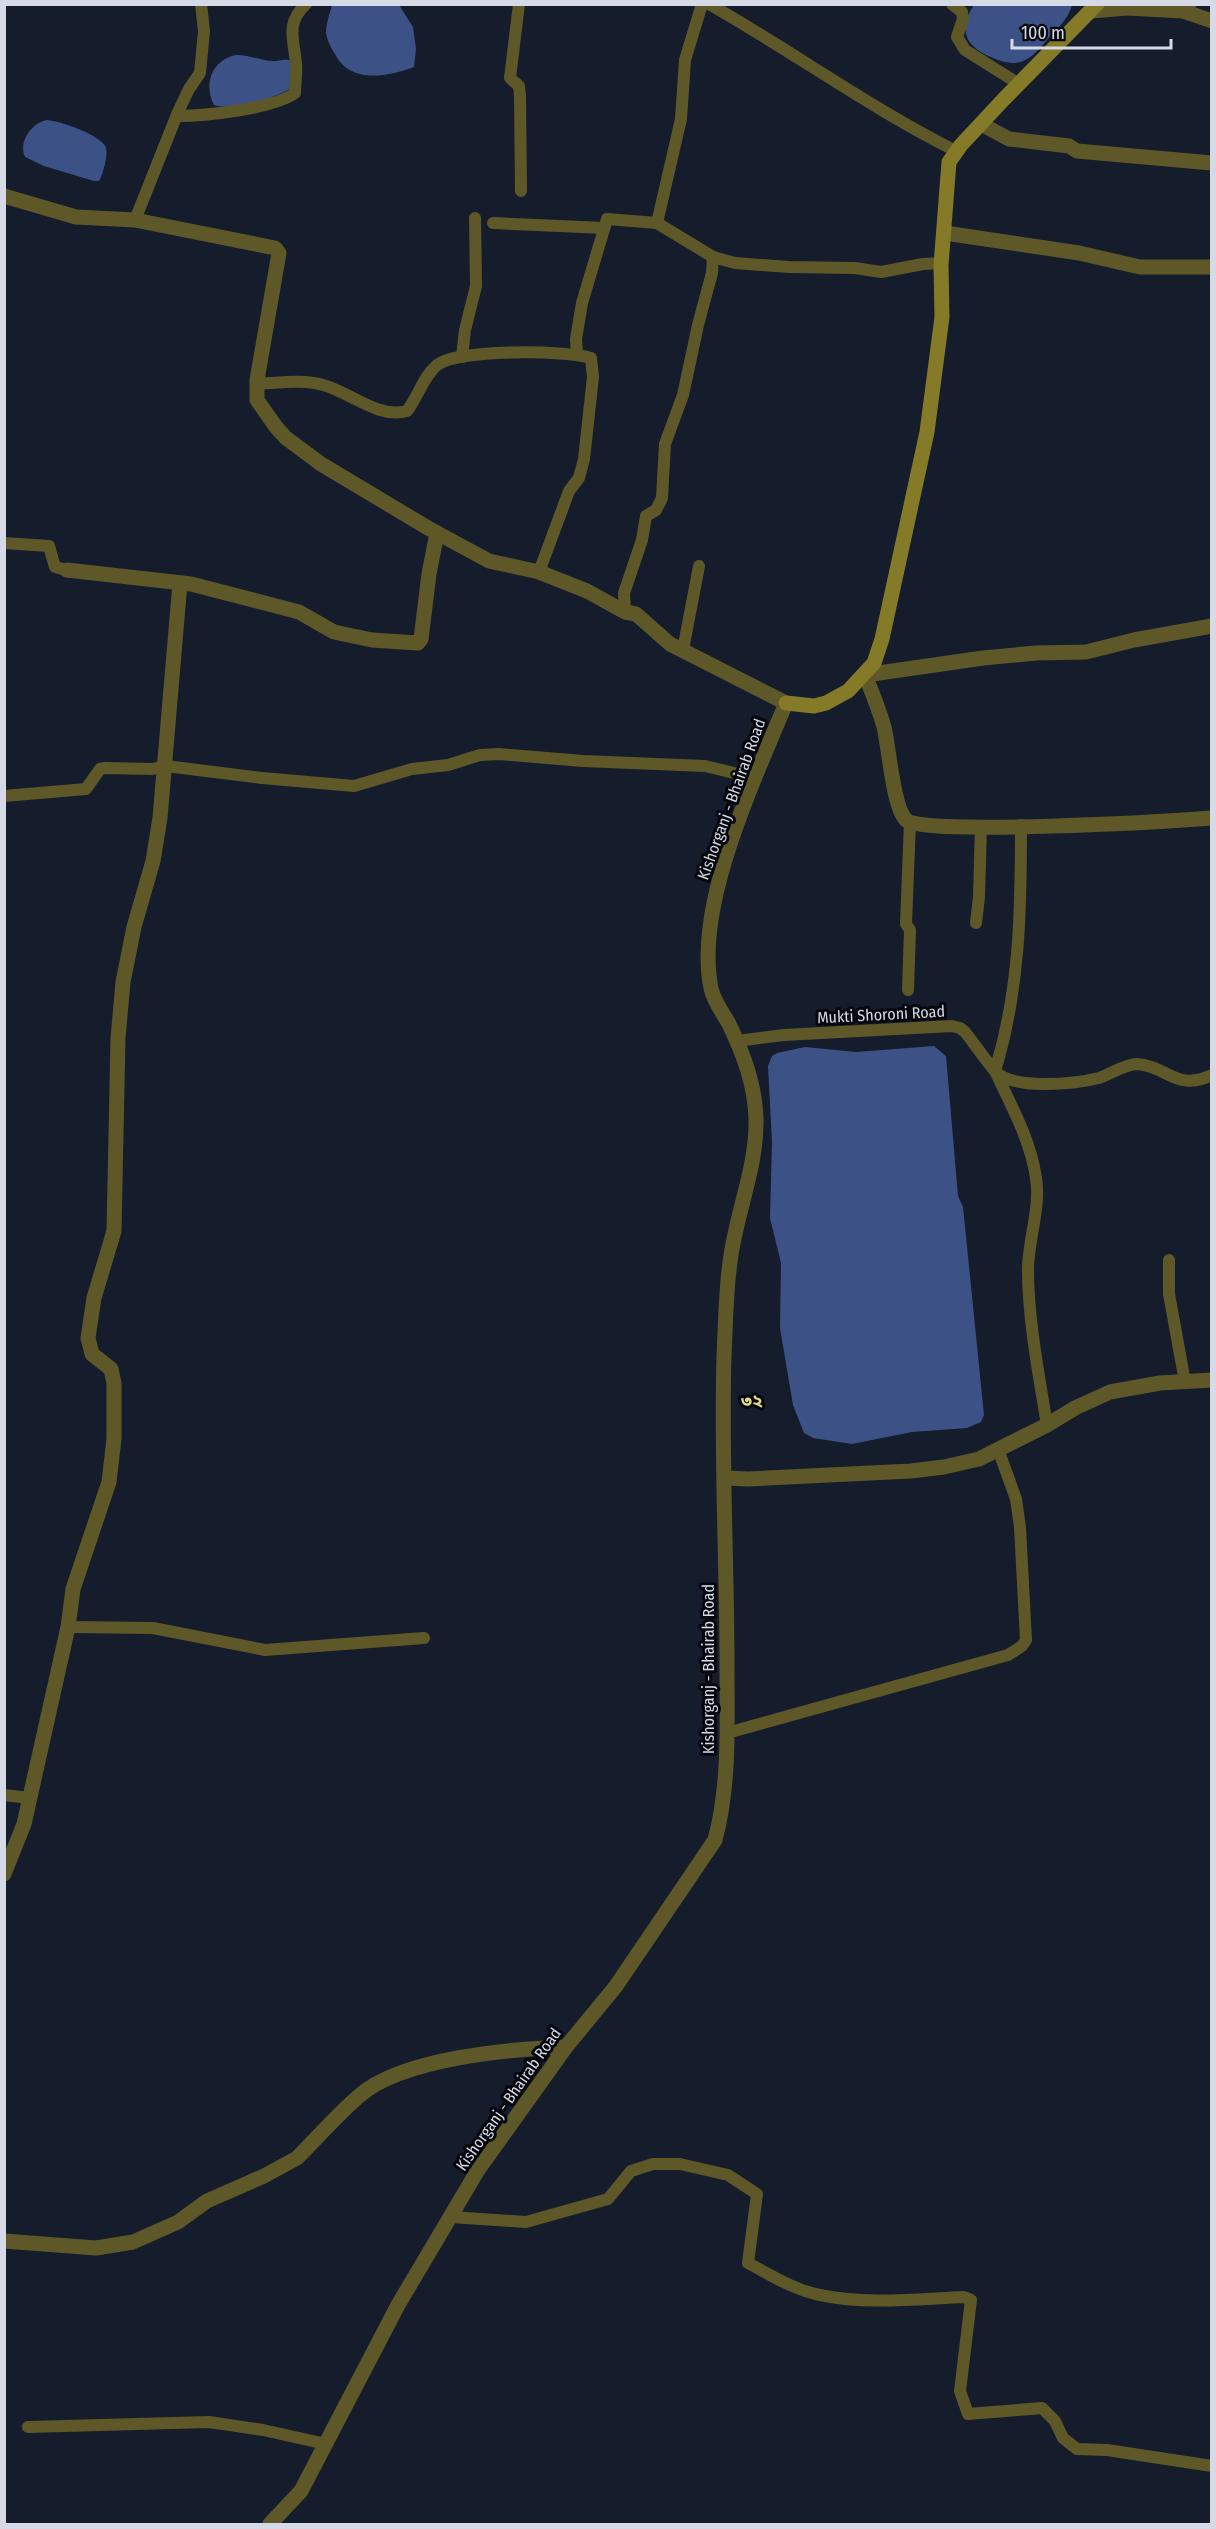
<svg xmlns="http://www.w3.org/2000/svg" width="1216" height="2529" font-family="'Fira Sans Condensed','Noto Sans Bengali',sans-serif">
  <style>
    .water { fill: #3c5286 }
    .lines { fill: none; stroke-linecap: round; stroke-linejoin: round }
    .minor { stroke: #5e5828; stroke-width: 12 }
    .tertiary { stroke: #5e5828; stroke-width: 15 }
    .secondary { stroke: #847a27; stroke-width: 15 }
    .labels { text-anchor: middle; stroke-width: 6; stroke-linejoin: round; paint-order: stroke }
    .street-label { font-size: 16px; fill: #d5dae6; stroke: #05070d }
    .neighbourhood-label { font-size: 18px; font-weight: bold; fill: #e5db8c; stroke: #05070d }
  </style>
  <rect width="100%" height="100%" fill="#151c2c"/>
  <g class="water">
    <path d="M 332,5 L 399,5 L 413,27 L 416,49 L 414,67 C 387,77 350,84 335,54 C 331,48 327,40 326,32 C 326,24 330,13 332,5 Z"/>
    <path d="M 974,5 L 1072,5 C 1069,17 1060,26 1051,35 C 1045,42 1037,53 1029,58 C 1016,66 1005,63 993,58 C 966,48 957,30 974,5 Z"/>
    <path d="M 236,55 C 250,55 259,60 272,61 C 280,61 285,58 292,61 L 291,88 C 277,98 231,111 214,105 C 203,84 212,60 236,55 Z"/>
    <path d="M 46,120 C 58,120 102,135 106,148 C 108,156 103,174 99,181 L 94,181 L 44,166 L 25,157 C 18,142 31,124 46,120 Z"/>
    <polygon points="934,1046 946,1056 958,1196 963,1207 984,1415 981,1422 967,1428 912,1432 852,1444 813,1438 804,1433 793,1405 780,1328 781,1263 770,1218 772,1142 768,1066 772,1056 777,1053 805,1047 856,1052"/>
  </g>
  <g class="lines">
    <g class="minor">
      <polyline points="519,4 510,78 519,86 520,96 521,191"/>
      <path d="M 709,4 C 792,51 870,108 956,151"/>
      <polyline points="952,4 962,12 963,19 957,37 965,50 1019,84"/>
      <path d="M 177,116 C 204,116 273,109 295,93 C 295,84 297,73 296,64 C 294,39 285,24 306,4"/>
      <polyline points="135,220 178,112 189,89 200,73 204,31 201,4"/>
      <polyline points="493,223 604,228"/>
      <polyline points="657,223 681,119 685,60 702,4"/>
      <polyline points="577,354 576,339 582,303 607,219 657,223 713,257 735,263 789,267 855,268 881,272 923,264 941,263"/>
      <polyline points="462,357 465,330 476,286 475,218"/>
      <path d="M 257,384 C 278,383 303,379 323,385 C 350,392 378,419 407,411 C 418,397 423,377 437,365 C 457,349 566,350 591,358 L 593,377 L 584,459 L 579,478 L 569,491 L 539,572"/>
      <polyline points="4,543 49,546 55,567 67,570 62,569"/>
      <polyline points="625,612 624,593 642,540 646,516 656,510 662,498 665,444 683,395 698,325 712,273 713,257"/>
      <polyline points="683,650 699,566"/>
      <polyline points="4,796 86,789 100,769 105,768 152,769 166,766 262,778 354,786 412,769 448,765 480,755 499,754 583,761 705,766 755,778"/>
      <path d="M 1021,825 C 1021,910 1020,989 995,1071 C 1011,1105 1031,1141 1036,1178 C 1041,1207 1028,1240 1028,1270 C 1028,1319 1039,1376 1047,1425"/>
      <polyline points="976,923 979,897 981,826"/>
      <polyline points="908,990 910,930 906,924 910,822"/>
      <path d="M 737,1041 L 784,1035 L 952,1026 L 960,1028 L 965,1032 C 975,1044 986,1062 996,1072 C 1014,1090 1075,1084 1099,1078 C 1111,1074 1125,1064 1137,1064 C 1168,1066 1175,1092 1212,1075"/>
      <polyline points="1169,1260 1169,1294 1185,1382"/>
      <polyline points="68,1627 153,1628 265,1650 424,1638"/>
      <polyline points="727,1733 1008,1655 1022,1646 1026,1640 1020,1527 1016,1499 998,1449"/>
      <polyline points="4,1795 29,1798"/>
      <path d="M 451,2217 L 526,2222 L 608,2199 L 631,2171 L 653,2164 L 680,2164 L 728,2175 L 757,2194 L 748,2263 C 771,2275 794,2290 820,2295 C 867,2305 917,2299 964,2297 L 971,2300 L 960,2391 L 968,2414 L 1042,2408 L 1055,2421 L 1063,2438 L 1077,2449 L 1107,2450 L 1212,2466"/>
      <polyline points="28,2427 209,2422 263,2430 326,2444"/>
    </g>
    <g class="tertiary">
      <polyline points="1091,11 1127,8 1183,11 1189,4"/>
      <polyline points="1183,11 1212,21"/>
      <polyline points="981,124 1009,139 1069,146 1077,151 1212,163"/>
      <path d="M 4,196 L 76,217 L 135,220 L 275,248 L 279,253 L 257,380 L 257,400 L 276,427 L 286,438 L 321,464 L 428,528 L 489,561 L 539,572 L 587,591 L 625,612 L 636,614 L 670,644 L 786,703 C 754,781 694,905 711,988 C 713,1000 723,1013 729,1024 C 744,1055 755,1085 756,1119 C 757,1158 743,1196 735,1234 C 726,1273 726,1316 724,1356 C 721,1459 727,1563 727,1666 C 727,1724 730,1784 715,1840 L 616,1986 L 566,2047 L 478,2170 L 398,2305 L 301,2491 L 270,2524"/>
      <polyline points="945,233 1079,253 1140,267 1212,267"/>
      <polyline points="67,570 191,584 299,612 334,632 372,640 418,643 421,639 429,574 437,533"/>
      <path d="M 1212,626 L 1134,640 L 1086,652 L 1036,653 L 983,658 L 865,675 C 872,692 879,709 884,727 C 889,747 893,807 906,820 C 923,836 1173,821 1212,818"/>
      <polyline points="725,1478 748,1479 911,1471 944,1467 979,1459 1047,1425 1075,1408 1110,1392 1160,1383 1212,1380"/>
      <polyline points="4,1874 24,1824 68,1627 73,1589 109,1482 114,1439 114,1383 111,1369 92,1354 88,1338 94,1298 114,1231 118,1038 123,982 134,927 153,861 160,818 180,583"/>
      <path d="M 4,2241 L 96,2248 L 133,2242 L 178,2222 L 207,2201 L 264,2176 L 297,2158 C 317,2138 337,2115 359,2096 C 402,2058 510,2049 566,2047"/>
    </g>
    <polyline class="secondary" points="786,703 814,706 826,703 848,691 874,663 882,639 927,432 942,317 941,265 949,162 961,145 1003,100 1097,4"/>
  </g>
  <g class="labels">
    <g class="street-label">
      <text transform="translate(731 799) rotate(-70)" y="6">Kishorganj - Bhairab Road</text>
      <text transform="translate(881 1014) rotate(-3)" y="6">Mukti Shoroni Road</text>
      <text transform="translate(708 1669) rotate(-90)" y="6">Kishorganj - Bhairab Road</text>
      <text transform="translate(508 2099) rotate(-55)" y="6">Kishorganj - Bhairab Road</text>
    </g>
    <g class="neighbourhood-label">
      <text x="752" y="1407">৩২</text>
    </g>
  </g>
  <rect width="1216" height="2529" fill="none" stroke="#d5dae6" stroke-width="12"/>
  <path d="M1012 39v9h159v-9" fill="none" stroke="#d5dae6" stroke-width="3"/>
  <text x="1021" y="39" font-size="18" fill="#d5dae6" stroke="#05070d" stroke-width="4.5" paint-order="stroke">100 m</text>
</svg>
